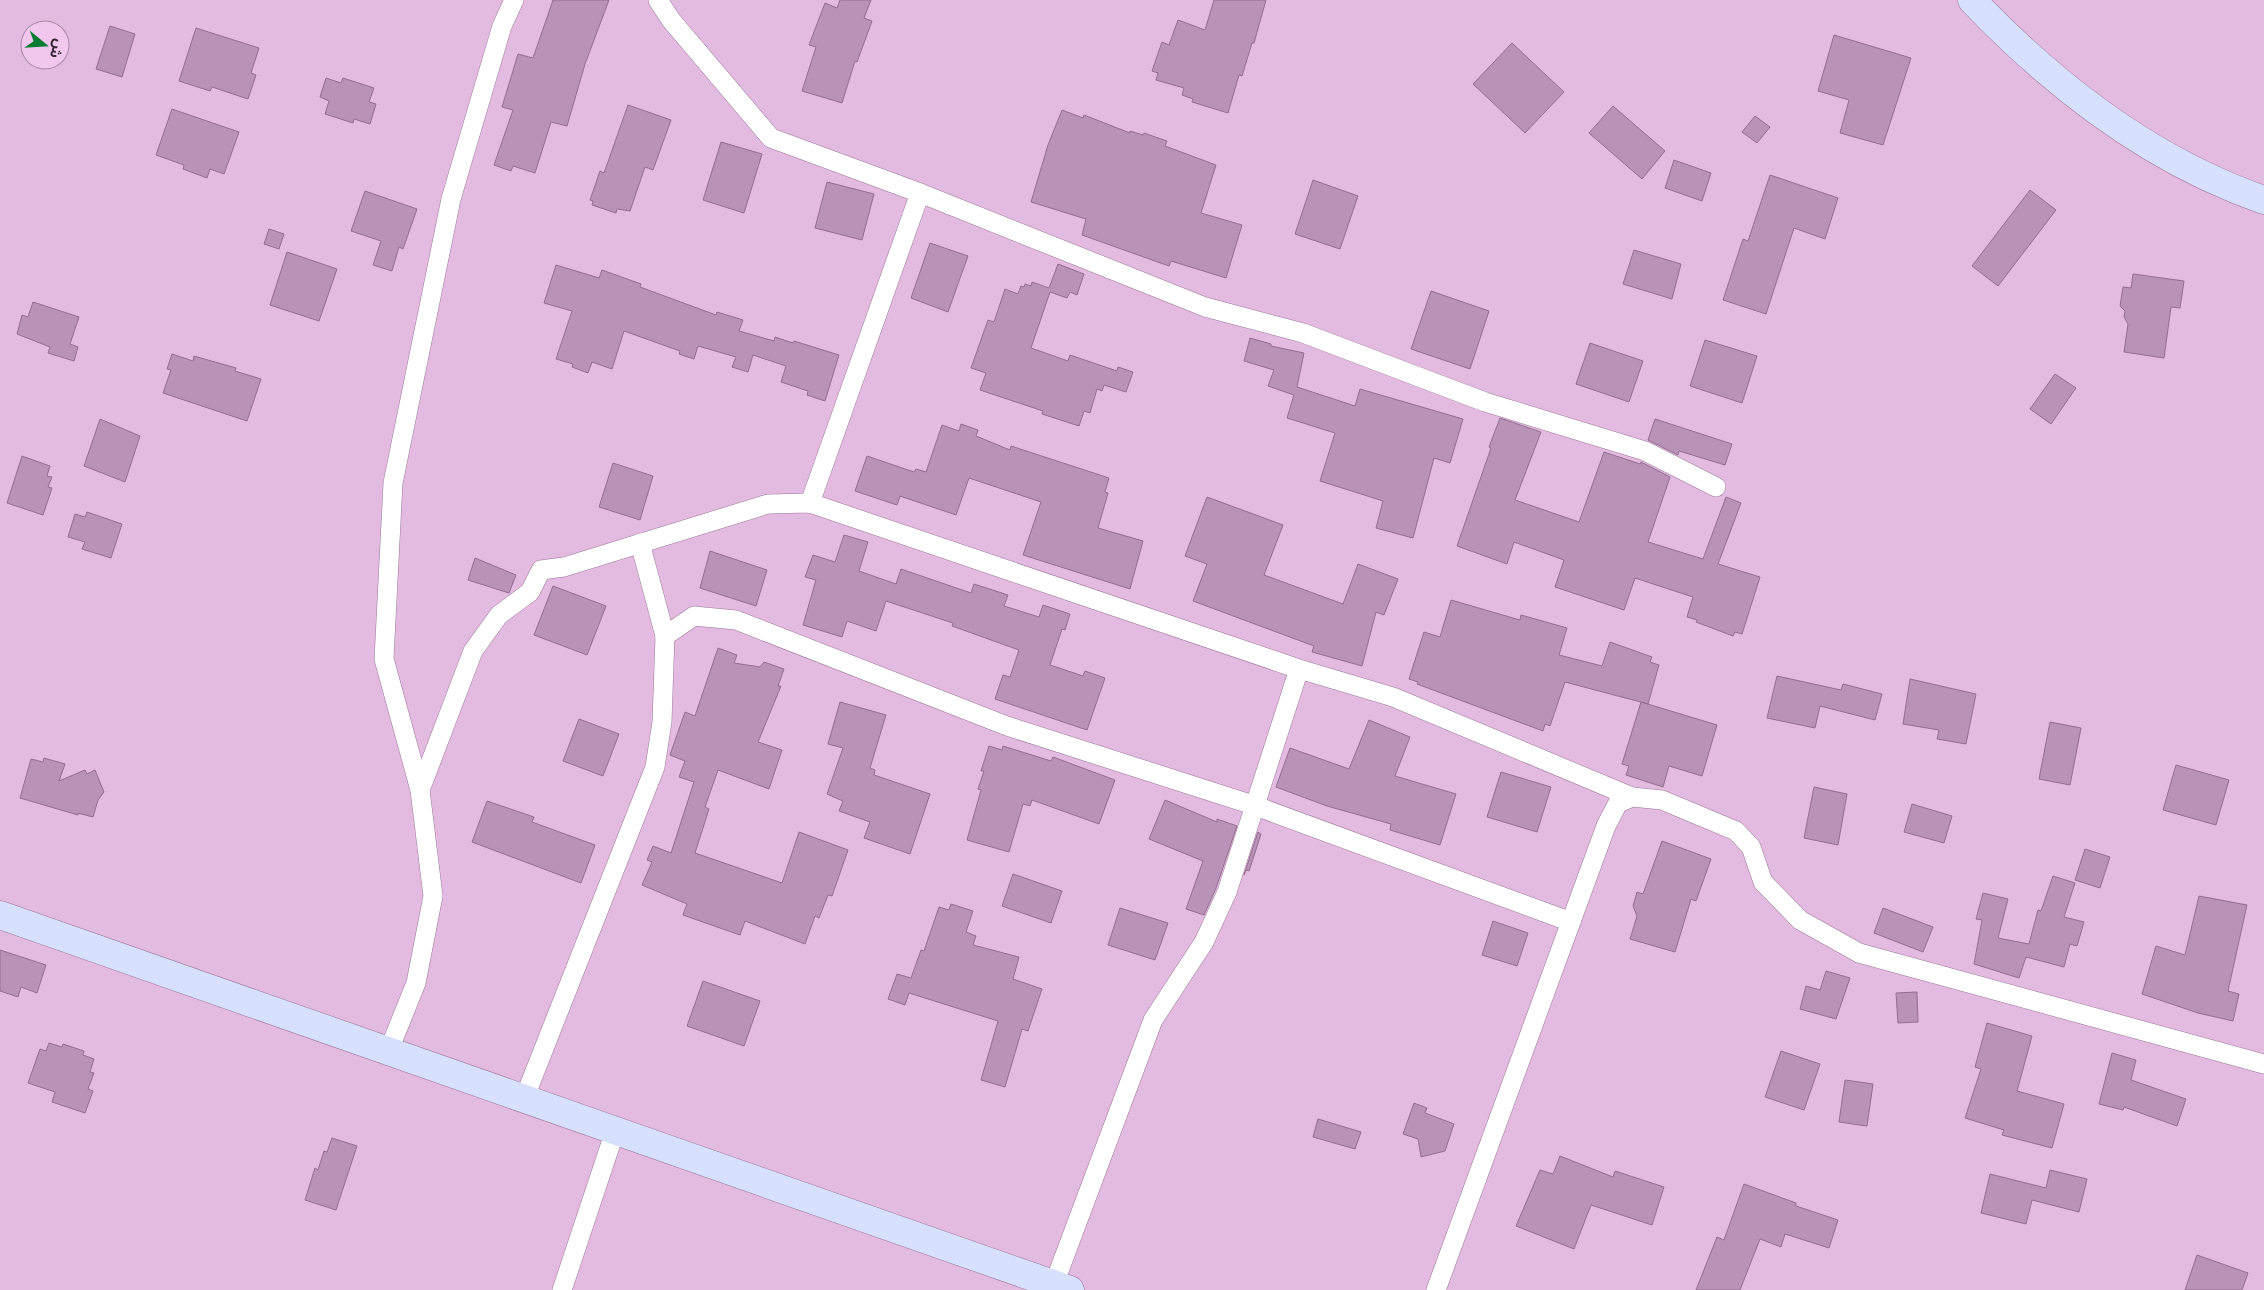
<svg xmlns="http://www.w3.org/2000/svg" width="2264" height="1290" font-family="'Fira Sans Condensed','Noto Sans Arabic',sans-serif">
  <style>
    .building { fill: #b992b7; stroke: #936d90 }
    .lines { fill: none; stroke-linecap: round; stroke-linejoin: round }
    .street-casing { stroke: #9d779a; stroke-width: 20 }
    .secondary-casing { stroke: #9d779a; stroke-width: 29 }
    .street { stroke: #fff; stroke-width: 19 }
    .secondary { stroke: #d7e1fd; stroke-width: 28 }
  </style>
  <rect width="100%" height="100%" fill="#e3bae0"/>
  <g class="building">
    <polygon points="553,0 609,0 585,64 567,126 551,122 535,173 513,166 511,171 494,165 513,110 502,107 518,54 533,58"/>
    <polygon points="840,0 871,0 864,18 872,21 857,62 855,61 842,103 802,91 816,47 809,45 825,3 837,8"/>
    <polygon points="1214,0 1266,0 1254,43 1252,43 1242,76 1239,75 1228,113 1192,102 1193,99 1182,95 1184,88 1156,80 1158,73 1152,71 1162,42 1169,45 1178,20 1205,30"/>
    <polygon points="110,26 135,34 122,77 96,69"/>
    <polygon points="196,28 259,48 251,73 256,75 248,99 212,87 210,91 179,81"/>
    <polygon points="1834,35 1911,58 1883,145 1840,133 1849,100 1818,91"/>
    <polygon points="1512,43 1564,92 1525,133 1473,84"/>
    <polygon points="326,78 341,83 343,78 374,88 369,102 376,104 370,124 354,119 353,123 325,114 329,101 320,97"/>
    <polygon points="628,105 671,120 653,170 645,167 630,211 617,209 616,213 592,205 593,201 590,200 600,171 604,173"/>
    <polygon points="1613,106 1665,151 1642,179 1589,133"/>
    <polygon points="172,109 239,132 224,174 210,169 207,178 183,169 184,165 156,155"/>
    <polygon points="1062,110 1083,118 1084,115 1130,133 1130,131 1143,135 1144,133 1167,141 1165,146 1216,165 1201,213 1242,225 1226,278 1171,261 1169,266 1082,235 1086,219 1031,202 1048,145"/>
    <polygon points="1755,116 1770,127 1757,143 1742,132"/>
    <polygon points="721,142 762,154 744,213 703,200"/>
    <polygon points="1674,160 1711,173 1702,201 1665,188"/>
    <polygon points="1770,175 1838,198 1825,239 1794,228 1766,314 1723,300 1743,239 1748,241"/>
    <polygon points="1313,180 1358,196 1340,249 1295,234"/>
    <polygon points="827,182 874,194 862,240 815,228"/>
    <polygon points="2030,190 2056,210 1998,286 1972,266"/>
    <polygon points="365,191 417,209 403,249 399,247 392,271 373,265 381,241 351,231"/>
    <polygon points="269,229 284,234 279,249 264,244"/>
    <polygon points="930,243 968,256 948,312 911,298"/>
    <polygon points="1634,250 1681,264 1672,299 1623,284"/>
    <polygon points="287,252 337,269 319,321 270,305"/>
    <polygon points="1058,264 1084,274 1077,295 1070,292 1067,298 1050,292 1031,348 1068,361 1070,355 1117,371 1118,367 1133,372 1126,392 1104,385 1102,391 1097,389 1090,413 1084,411 1079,426 1042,414 1043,411 980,390 986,373 971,368 988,320 994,322 1005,289 1018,294 1021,286 1024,287 1025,284 1031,286 1032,282 1049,288"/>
    <polygon points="556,265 599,278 602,270 641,284 640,287 716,315 717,312 743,320 739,331 774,341 775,337 793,343 794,341 839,355 825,401 807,395 808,391 781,382 786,366 753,355 748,372 732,367 736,357 698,346 694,359 679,354 680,351 624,331 612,369 592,362 588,373 572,367 573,364 556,359 572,311 544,303"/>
    <polygon points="2133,274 2184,281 2180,308 2171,307 2164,358 2124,352 2128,324 2124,317 2125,311 2120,306 2123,287 2131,288"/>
    <polygon points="1431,291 1489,311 1470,369 1411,349"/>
    <polygon points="33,302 79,317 70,344 78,347 74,361 48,353 50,347 17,334 22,315 28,317"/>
    <polygon points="1250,338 1271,344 1271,346 1304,353 1297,387 1355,406 1360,389 1463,419 1450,463 1434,458 1413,538 1376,528 1383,501 1320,481 1335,433 1287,418 1294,395 1268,386 1274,370 1244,361"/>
    <polygon points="1705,340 1757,356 1742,403 1690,386"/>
    <polygon points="1590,343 1643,361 1629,402 1576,384"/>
    <polygon points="172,354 193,361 194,356 236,368 235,371 261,379 247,421 163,393 171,370 167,369"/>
    <polygon points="2055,374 2076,388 2051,424 2030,409"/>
    <polygon points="1500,418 1541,432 1515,500 1579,522 1604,452 1640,464 1641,462 1670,477 1648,542 1703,559 1726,497 1741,503 1718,564 1760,577 1742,634 1735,632 1733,636 1696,622 1697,620 1687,617 1693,597 1635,578 1624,610 1555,587 1564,560 1514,542 1507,564 1457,546 1491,448 1489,447"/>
    <polygon points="100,419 140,436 125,482 84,466"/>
    <polygon points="1655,419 1732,444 1725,465 1679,451 1678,455 1648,440"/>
    <polygon points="961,424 978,430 976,436 1010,450 1011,446 1109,478 1105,492 1108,493 1098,528 1143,541 1130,589 1023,555 1041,502 969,478 956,515 900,496 897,505 855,491 867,456 914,472 916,469 926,472 942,425 959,431"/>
    <polygon points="22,456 50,466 47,476 52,477 48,487 52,488 43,515 7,503"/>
    <polygon points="613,463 653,476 640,520 599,507"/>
    <polygon points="1207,497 1283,525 1264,575 1343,604 1358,564 1398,579 1384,615 1376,612 1362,666 1312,652 1314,646 1193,601 1207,564 1185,556"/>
    <polygon points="87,512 122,524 111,558 82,549 85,542 68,537 75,514 85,517"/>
    <polygon points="844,535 868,542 859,571 896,584 901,569 971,593 974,584 1008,595 1004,606 1039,617 1043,605 1070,614 1065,630 1062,629 1050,665 1083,676 1085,671 1105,678 1087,730 995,699 1003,675 1010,677 1019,650 952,626 953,623 886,601 876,631 847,621 842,637 803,625 816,580 805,577 813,555 835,562"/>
    <polygon points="710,551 767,570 756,606 700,588"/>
    <polygon points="475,558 516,575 509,593 468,580"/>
    <polygon points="553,586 606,606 587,655 534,635"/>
    <polygon points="1451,600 1520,620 1521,615 1567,628 1559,655 1602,666 1610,642 1652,657 1650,662 1659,665 1648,704 1565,682 1550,726 1545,724 1543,731 1417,684 1418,682 1409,679 1424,632 1440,637"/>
    <polygon points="718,648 737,655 734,663 760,667 764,662 784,669 778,686 781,686 758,742 782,750 769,789 718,770 705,807 709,809 695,853 782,883 799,832 848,850 832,896 828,895 819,918 815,916 805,944 745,921 740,935 683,915 687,904 642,885 652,862 647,860 653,846 671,853 694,782 679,777 685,761 670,755 685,712 695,716"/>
    <polygon points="1777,676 1841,690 1843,684 1882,694 1875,720 1820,706 1815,728 1767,718"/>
    <polygon points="1910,679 1976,694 1966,744 1937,739 1939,730 1903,724"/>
    <polygon points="840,702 886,715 870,768 875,770 874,775 930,794 910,854 864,838 870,822 839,811 843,801 827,794 843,748 828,744"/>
    <polygon points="1641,702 1717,725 1702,776 1669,766 1663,787 1626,775 1629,766 1622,764"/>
    <polygon points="579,719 619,734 603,776 563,761"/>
    <polygon points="1369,720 1410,737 1395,776 1456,794 1440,845 1390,830 1391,824 1327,806 1276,787 1290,748 1349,769"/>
    <polygon points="2050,722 2081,728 2070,785 2039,779"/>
    <polygon points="989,746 1002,750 1003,746 1051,761 1053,757 1115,780 1099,824 1032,800 1030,806 1023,804 1009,852 967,840 981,790 978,789 984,771 981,771"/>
    <polygon points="44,758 65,764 59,781 85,770 87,774 95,770 104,792 98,800 93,817 78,813 78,815 20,798 31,759 43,762"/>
    <polygon points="2176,765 2229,780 2216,825 2163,810"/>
    <polygon points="1501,772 1551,787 1537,832 1487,817"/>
    <polygon points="1814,787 1847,794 1838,845 1804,838"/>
    <polygon points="1165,800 1217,822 1217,819 1237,826 1216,888 1204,915 1186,909 1203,861 1149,839"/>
    <polygon points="487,801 534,817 532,822 595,845 581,883 472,842"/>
    <polygon points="1912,804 1952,816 1944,843 1904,832"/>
    <polygon points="1258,832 1261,834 1249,871 1246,870 1244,875"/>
    <polygon points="1662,841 1711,859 1696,901 1691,899 1675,952 1630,939 1637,916 1633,906 1637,892 1643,894"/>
    <polygon points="2085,849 2110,857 2100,888 2075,880"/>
    <polygon points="1013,874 1062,891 1051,923 1002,906"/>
    <polygon points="2053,876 2075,883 2064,917 2084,922 2077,946 2070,944 2064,967 2026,957 2019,978 1974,964 1982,920 1976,919 1983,893 2008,899 1998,938 2029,944 2038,910 2041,911"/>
    <polygon points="2199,896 2247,905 2228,991 2239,994 2233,1021 2198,1013 2142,994 2156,946 2185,955"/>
    <polygon points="951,904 973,911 966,932 976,936 973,945 1019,957 1013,979 1042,989 1028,1031 1022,1029 1005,1087 981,1080 998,1021 909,993 905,1005 888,999 897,974 911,978 921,950 924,951 939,907 949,910"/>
    <polygon points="1120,908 1168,923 1155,960 1108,945"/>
    <polygon points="1883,908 1933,927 1923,952 1874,933"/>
    <polygon points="1493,921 1528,933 1517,966 1482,955"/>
    <polygon points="0,950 46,965 37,993 21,987 18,997 0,991"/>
    <polygon points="1826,971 1850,978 1836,1019 1800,1009 1806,986 1820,990"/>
    <polygon points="703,981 760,1001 744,1046 687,1026"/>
    <polygon points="1917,992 1918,1022 1898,1023 1896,993"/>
    <polygon points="1987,1023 2032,1036 2017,1091 2064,1104 2052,1148 2002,1135 2004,1130 1965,1118 1981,1069 1975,1067"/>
    <polygon points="49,1043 62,1047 63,1044 84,1051 83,1055 94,1059 90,1072 94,1073 88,1089 93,1091 85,1113 52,1102 55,1092 28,1083 40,1049 46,1051"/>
    <polygon points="1781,1051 1820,1064 1804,1110 1765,1097"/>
    <polygon points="2112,1053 2136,1060 2131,1080 2186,1099 2177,1126 2124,1107 2123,1110 2099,1104"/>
    <polygon points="1845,1080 1873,1084 1867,1126 1839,1122"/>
    <polygon points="1414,1103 1427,1108 1425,1113 1454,1124 1445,1151 1421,1157 1418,1139 1403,1134"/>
    <polygon points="1318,1119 1361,1132 1355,1149 1313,1137"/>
    <polygon points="332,1138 357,1146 336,1210 305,1200 315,1168 318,1170 324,1151 327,1152"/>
    <polygon points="1560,1156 1613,1177 1615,1171 1664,1187 1652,1225 1591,1205 1574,1249 1516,1226 1540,1170 1553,1174"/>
    <polygon points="2050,1170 2087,1179 2079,1212 2032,1200 2026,1224 1981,1213 1990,1174 2046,1188"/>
    <polygon points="1744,1184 1796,1203 1796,1206 1838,1220 1829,1248 1785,1234 1781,1247 1760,1239 1740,1290 1696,1290 1717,1237 1724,1240"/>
    <polygon points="2197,1255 2248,1273 2242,1290 2185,1290"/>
  </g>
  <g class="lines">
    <g class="street-casing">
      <g id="street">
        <polyline points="658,0 671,20 771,138 920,193 1205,307 1303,333 1485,402 1645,451 1716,487"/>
        <polyline points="810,503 920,193"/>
        <polyline points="640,543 665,636"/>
        <polyline points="420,790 473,651 499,615 530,592 541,570 564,567 768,504 810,503 1299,669 1393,697 1632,797"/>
        <polyline points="389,1050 416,983 433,896 420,790 384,659 393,483 451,199 502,26 514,0"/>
        <polyline points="524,1099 655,767 662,722 665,636 694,616 736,620 1007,726 1253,805 1571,922"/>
        <polyline points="1054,1284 1153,1020 1204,942 1227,892 1299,669"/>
        <polyline points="562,1290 615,1131"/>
        <polyline points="1436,1290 1606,826 1618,803 1632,797 1662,800 1736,831 1751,847 1763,882 1800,920 1859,953 2264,1064"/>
      </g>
    </g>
    <g class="secondary-casing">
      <g id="secondary">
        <path d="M 1972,0 C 2054,86 2151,161 2264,200"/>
        <polyline points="0,915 1070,1290"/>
      </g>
    </g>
    <use href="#street" class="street"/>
    <use href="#secondary" class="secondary"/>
  </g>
  <g transform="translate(45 45) rotate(108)"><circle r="24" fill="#f1c7ed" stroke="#a687a3"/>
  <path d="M0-4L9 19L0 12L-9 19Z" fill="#077c33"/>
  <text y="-8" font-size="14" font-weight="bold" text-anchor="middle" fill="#362635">ش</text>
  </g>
</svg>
